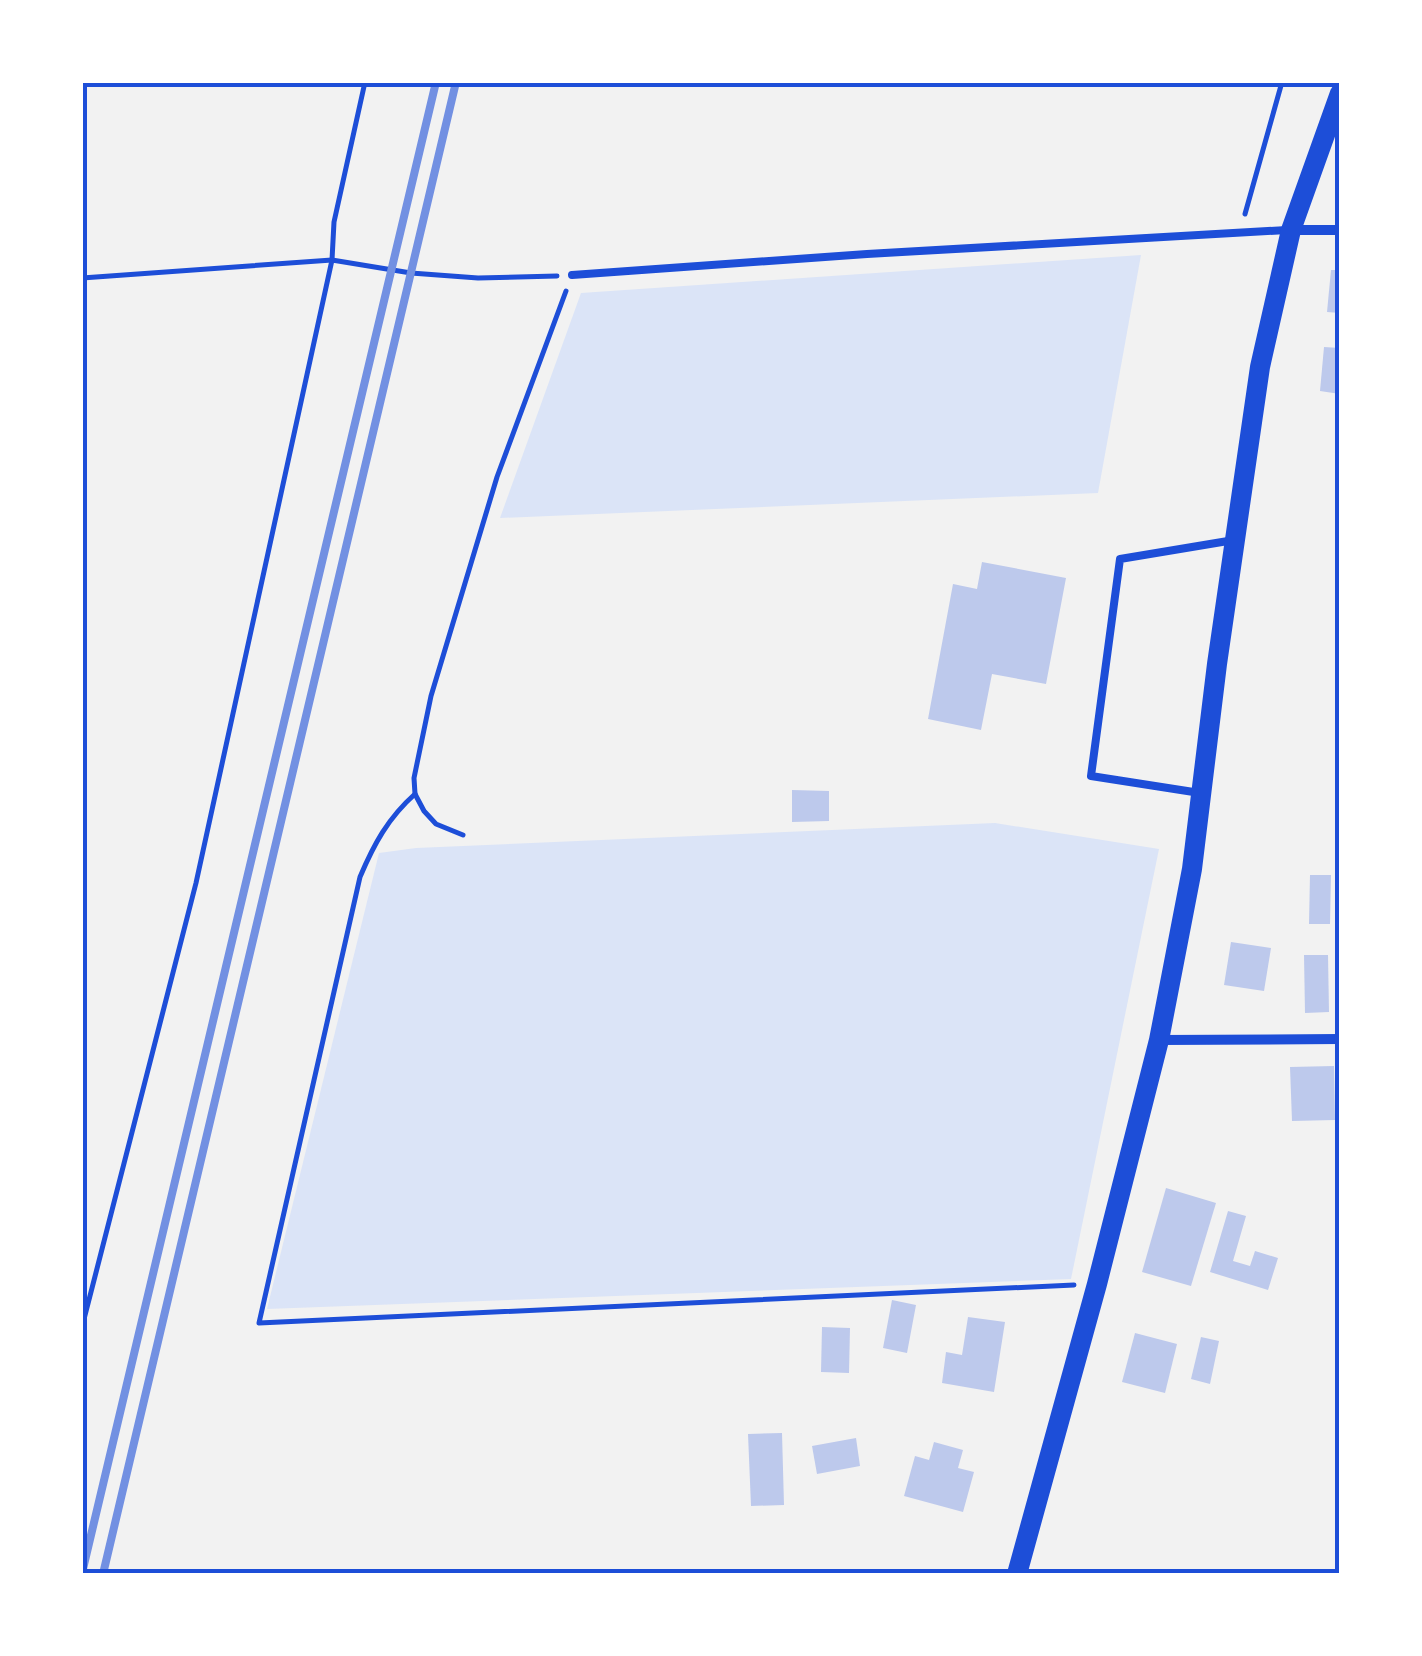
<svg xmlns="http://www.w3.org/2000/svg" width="1422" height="1656" font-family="'Times New Roman',serif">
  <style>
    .green { fill: #dbe4f7 }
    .building { fill: #bdc9ec }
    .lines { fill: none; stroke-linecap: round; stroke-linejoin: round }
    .path { stroke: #1d4ed8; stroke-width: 5 }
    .service { stroke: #1d4ed8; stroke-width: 8 }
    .minor { stroke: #1d4ed8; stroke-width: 10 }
    .secondary { stroke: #1d4ed8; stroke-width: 20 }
    .rail { stroke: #7290e2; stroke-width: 8 }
    .neatline { fill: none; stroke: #1d4ed8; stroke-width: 4 }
  </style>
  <rect width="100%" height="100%" fill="#f2f2f2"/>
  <g class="green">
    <polygon points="1141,255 1098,493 500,518 581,293"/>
    <polygon points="995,823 1159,849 1071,1279 267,1309 379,853 416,848"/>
  </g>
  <g class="building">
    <polygon points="1331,270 1340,270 1340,313 1327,312"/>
    <polygon points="1324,347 1340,348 1340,394 1320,391"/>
    <polygon points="982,562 1066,578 1046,684 992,674 981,730 928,719 953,584 977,589"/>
    <polygon points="792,790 829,791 829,821 792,822"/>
    <polygon points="1310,875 1331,875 1330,924 1309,924"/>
    <polygon points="1231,942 1271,948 1264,991 1224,985"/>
    <polygon points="1304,955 1328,955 1329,1012 1305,1013"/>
    <polygon points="1334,1066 1335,1120 1292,1121 1290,1067"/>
    <polygon points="1166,1188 1216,1203 1191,1286 1142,1272"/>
    <polygon points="1228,1211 1246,1216 1233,1261 1250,1266 1255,1251 1278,1258 1268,1290 1210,1272"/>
    <polygon points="892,1300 916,1305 907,1353 883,1348"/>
    <polygon points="968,1317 1005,1322 994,1392 942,1383 946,1352 962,1355"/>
    <polygon points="822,1327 850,1328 849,1373 821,1372"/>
    <polygon points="1135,1333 1177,1344 1165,1393 1122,1382"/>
    <polygon points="1201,1337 1219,1341 1210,1384 1191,1379"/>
    <polygon points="782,1433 784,1505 751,1506 748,1434"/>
    <polygon points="856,1438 860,1466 817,1474 812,1446"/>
    <polygon points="934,1442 963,1450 958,1468 974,1472 963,1512 904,1496 915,1456 929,1460"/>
  </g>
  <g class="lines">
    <g class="path">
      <polyline points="1245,214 1282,82"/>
      <polyline points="82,278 332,260 411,273 478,278 557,276"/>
      <path d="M 415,794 C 388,818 374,844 360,877 L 259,1323 L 1074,1285"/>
      <polyline points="463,835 436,824 424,811 415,794 414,778 431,696 497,477 566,291"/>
      <polyline points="82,1327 196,883 332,260 334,222 365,82"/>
    </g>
    <g class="service">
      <polyline points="572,275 867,254 1287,230"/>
      <polyline points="1200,793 1091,776 1120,559 1234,540"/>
    </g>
    <g class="minor">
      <polyline points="1292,230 1340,230"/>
      <polyline points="1160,1040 1340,1039"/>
    </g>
    <polyline class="secondary" points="1017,1574 1097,1284 1159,1040 1192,869 1217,664 1260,367 1291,230 1340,93"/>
    <g class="rail">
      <polyline points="82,1573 436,82"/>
      <polyline points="103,1574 456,82"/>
    </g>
  </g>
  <rect width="1422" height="1656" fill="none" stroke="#ffffff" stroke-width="170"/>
  <rect x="85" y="85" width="1252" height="1486" class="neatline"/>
</svg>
